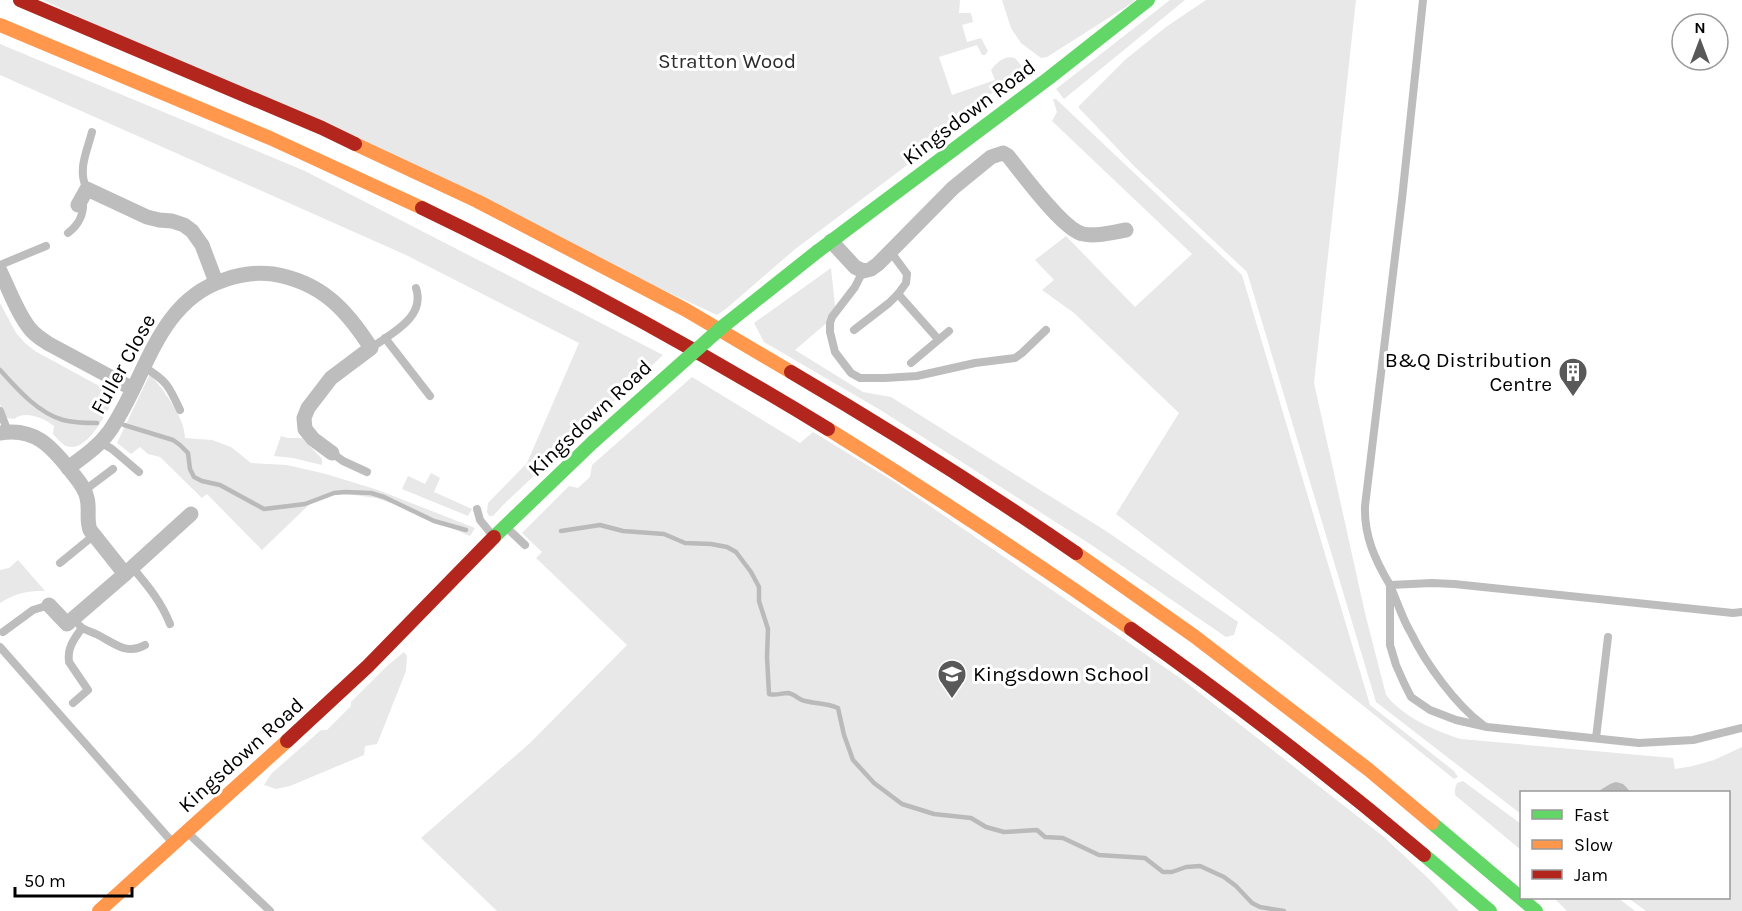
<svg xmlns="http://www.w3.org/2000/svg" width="1742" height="911" font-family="Karla,sans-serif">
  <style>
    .green { fill: #e8e8e8 }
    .water { fill: #bababa }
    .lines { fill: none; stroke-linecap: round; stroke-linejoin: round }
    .stream { stroke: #bababa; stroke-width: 4.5 }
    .lane { stroke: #bdbdbd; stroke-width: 8 }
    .street { stroke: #bdbdbd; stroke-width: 15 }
    .fast { stroke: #63d668; stroke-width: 14 }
    .slow { stroke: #ff974d; stroke-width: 14 }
    .jam { stroke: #b3261e; stroke-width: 14 }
    .fast-bridge { stroke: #63d668; stroke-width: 14 }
    .labels { text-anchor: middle; stroke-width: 6; stroke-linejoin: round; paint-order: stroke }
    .park-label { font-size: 21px; fill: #2d2d2d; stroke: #fff }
    .street-label { font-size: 21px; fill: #000; stroke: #fff }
    .poi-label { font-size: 21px; fill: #000; stroke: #fff; text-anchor: end }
  </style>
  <rect width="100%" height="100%" fill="#fff"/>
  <g class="green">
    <path d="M 43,0 L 960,0 L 959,13 L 971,13 L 973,22 L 962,25 L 967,42 L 981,38 L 988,51 L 985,55 L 982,55 L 977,45 L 939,57 L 952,95 L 995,80 L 991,70 C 997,62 1005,55 1015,58 L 1021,65 L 1020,71 L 965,114 L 967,116 L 967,120 L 962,124 L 794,250 L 727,308 L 717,315 Z"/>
    <polygon points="1002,0 1135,0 1132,3 1047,57 1041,58 1021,43 1011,28"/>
    <polygon points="1170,0 1185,0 1064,99 1056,89"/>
    <path d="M 1206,0 L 1356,0 L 1314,383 L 1365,613 L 1386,695 C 1403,717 1435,731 1461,739 L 1673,758 L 1675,769 L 1693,766 L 1714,760 L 1742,747 L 1742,911 L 1646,911 L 1628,898 L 1728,898 L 1728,792 L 1631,792 L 1629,789 L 1610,784 L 1597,792 L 1522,792 L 1521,814 L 1376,702 L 1247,272 L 1134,166 L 1079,108 L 1079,106 L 1126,59 L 1166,27 Z"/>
    <polygon points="0,44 305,171 663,355 503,505 493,516 489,516 487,512 488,503 527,463 579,343 406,255 0,75"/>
    <polygon points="1053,99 1056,99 1242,275 1370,705 1454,771 1458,777 1454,779 1283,641 1116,514 1179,413 1074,313 1042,290 1054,280 1035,260 1066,236 1135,307 1192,254 1052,121 1057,112"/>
    <polygon points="831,268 836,315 795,350 863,392 891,397 1106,531 1238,622 1234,635 1226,637 1090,544 882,411 764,342 754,323"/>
    <path d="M 0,303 L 16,333 L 25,343 L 35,351 L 101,387 L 108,396 L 109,408 C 102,421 83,456 64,445 C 60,442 57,438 53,434 L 54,426 C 44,418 25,410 14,419 L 7,418 L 0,404 Z"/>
    <path d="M 150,374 C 163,390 185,417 185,438 L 212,440 L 231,447 L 251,463 L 287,465 L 326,474 L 378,490 L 475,528 L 470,536 L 400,506 L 376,498 L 340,493 L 316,498 L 262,550 L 207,494 L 202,498 L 160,457 L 148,454 L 140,447 L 131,454 L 117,443 Z"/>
    <polygon points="692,377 800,443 813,432 895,482 1183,680 1384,837 1428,878 1459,911 497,911 421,838 530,743 627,645 536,558 542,552 522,533 569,486 578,488 590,477 592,465"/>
    <polygon points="281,436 287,438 302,438 322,459 322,465 293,458 274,456"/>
    <polygon points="431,473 440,478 434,492 472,509 468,516 402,489 408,476 425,484"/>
    <path d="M 18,560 L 45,591 C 25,591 17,593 0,603 L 0,570 L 9,568 Z"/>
    <polygon points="404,652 407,656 406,671 377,744 365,746 364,755 290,786 276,789 264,785 271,774 321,730 327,730 351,706 351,702 387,666"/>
    <polygon points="1463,781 1521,824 1521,850 1455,795 1455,789 1457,783"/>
    <polygon points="1554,898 1618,898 1635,911 1567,911"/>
  </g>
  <polygon class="water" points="1616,782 1623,784 1631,792 1597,792 1610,784"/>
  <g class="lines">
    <g class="stream">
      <path d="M 0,370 C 17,389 38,413 63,420 C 74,423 85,423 97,423"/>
      <polyline points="124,425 173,440 180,445 188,453 190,469 194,477 202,481 220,485 264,509 305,504 334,493 345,492 371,493 384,497 434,521 466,530"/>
      <path d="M 561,531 L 600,525 L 623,531 L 664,534 L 685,543 L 711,544 L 727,547 L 736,552 L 751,572 L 759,587 L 759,601 L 768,629 L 767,657 L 769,694 C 776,696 781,693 788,693 C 795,694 799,700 805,701 C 817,704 827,703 838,708 L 844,735 L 853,760 L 874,783 L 902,804 L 934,814 L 971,818 L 986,827 L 1004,832 L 1037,830 L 1045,837 L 1063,838 L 1099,855 L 1145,858 L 1163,872 L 1172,872 L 1186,867 L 1200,866 L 1224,877 L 1236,886 L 1252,903 L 1260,907 L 1284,911"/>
    </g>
    <g class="lane">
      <path d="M 1423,0 L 1402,199 L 1365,506 C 1364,536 1375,560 1390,585 L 1432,583 L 1454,584 L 1733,613 L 1742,612"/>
      <path d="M 87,189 C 77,171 87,151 92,132"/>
      <path d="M 68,233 C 78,225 84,216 83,202"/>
      <polyline points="0,265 46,246"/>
      <polyline points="863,271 855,287 832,317 830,323 830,332 835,352 851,373 860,378 885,378 917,376 975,363 1015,358 1022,353 1046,330"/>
      <polyline points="898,294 938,339"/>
      <polyline points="854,330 889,303 898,294 906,283 907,274 890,251"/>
      <polyline points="385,338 430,396"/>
      <path d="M 371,348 C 390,334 426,318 416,288"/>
      <polyline points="911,363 949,331"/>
      <path d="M 144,367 C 167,381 169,386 180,410"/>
      <polyline points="0,411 8,432"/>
      <polyline points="100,442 112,449 139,472"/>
      <polyline points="332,453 343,461 367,472"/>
      <polyline points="85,490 113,469"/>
      <polyline points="477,509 480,520 493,536"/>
      <polyline points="506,527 525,545"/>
      <polyline points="60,563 93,536"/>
      <path d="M 132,567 C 147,585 161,601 170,624"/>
      <polyline points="1390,585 1390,645 1396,665 1404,683 1411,697 1430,710 1456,720 1487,727 1639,743 1693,740 1742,728"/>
      <path d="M 1392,590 C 1398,604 1403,620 1411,633 C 1426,664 1456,705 1483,725"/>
      <path d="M 80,626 L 82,628 C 86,630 91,632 96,634 C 113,642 126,656 145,645"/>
      <polyline points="3,632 33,610 49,605"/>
      <polyline points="0,647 173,843"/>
      <path d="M 73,703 L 88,690 L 69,662 C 67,648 74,639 82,628"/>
      <polyline points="1596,738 1608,637"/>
      <polyline points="188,833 270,911"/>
    </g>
    <g class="street">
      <polyline points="78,205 87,189 147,217 159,220 172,221 184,225 192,231 202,245 216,282"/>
      <path d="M 831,241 L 855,267 L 863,271 L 871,269 L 878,264 L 953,188 L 991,157 L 1003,153 L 1008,156 C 1022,173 1063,230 1083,234 C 1096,237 1113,232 1126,230"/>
      <path d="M 0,271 C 9,289 18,315 31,330 C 36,336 43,340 49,344 L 133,389"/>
      <path d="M 0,433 C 34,427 51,446 70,470 C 76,478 85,487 87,498 C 90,509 86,519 90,530 L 125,574 L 67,624 L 49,605"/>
      <path d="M 68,468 C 83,457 98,447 109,432 C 146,380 156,302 224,280 C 240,274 256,272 273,274 C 321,282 346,309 371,348 L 331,378 L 308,408 L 304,418 L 305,429 L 313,439 L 332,453"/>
      <polyline points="125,574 191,514"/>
    </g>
    <g class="fast">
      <polyline points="818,251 1049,78 1148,0"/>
      <polyline points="494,537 593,442"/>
      <polyline points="1432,823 1536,911"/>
      <polyline points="1424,855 1490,911"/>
    </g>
    <g class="slow">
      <polyline points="0,25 270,138 422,208"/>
      <polyline points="355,144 477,201 686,310 791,372"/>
      <path d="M 828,429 C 931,493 1032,560 1131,629"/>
      <polyline points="1076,553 1194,636 1369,770 1432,823"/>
      <polyline points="99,911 287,741"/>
    </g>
    <g class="jam">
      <polyline points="20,0 322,128 355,144"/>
      <path d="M 422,208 C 561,275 697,349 828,429"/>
      <path d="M 791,372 C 888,429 983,489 1076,553"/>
      <path d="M 1131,629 C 1232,700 1330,776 1424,855"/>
      <polyline points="287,741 368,666 494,537"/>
    </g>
    <polyline class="fast-bridge" points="593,442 721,328 818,251"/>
  </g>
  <defs>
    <g id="building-pin" transform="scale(1.5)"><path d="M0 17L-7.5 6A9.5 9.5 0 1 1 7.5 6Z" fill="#595959" stroke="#fff"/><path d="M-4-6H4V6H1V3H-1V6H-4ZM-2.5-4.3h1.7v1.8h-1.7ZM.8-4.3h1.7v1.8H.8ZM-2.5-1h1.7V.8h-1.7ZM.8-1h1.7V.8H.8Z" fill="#fff"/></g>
    <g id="school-pin" transform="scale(1.5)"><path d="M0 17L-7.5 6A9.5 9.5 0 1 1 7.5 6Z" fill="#595959" stroke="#fff"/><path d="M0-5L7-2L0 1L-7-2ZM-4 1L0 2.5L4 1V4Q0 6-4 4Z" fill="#fff"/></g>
  </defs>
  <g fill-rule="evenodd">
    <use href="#building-pin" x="1573" y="372"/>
    <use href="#school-pin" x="952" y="674"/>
  </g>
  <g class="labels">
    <g class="park-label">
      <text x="727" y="68">Stratton Wood</text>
    </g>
    <g class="street-label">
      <text transform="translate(969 112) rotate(-37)" y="7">Kingsdown Road</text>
      <text transform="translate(123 364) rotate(-61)" y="7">Fuller Close</text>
      <text transform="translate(590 418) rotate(-43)" y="7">Kingsdown Road</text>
      <text transform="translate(241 755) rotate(-42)" y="7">Kingsdown Road</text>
    </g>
    <g class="poi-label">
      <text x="1552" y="367">B&amp;Q Distribution<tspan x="1552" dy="24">Centre</tspan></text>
      <text x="973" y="681" text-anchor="start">Kingsdown School</text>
    </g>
  </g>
  <rect x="1520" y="791" width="210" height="108" fill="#ffffff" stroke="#999999" stroke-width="1.5"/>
  <rect x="1532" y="810" width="30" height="9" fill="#63d668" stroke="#999999" stroke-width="1.5"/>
  <text x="1574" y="821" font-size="18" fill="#000000">Fast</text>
  <rect x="1532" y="840" width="30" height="9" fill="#ff974d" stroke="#999999" stroke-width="1.5"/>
  <text x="1574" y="851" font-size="18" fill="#000000">Slow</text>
  <rect x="1532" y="870" width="30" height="9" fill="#b3261e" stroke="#999999" stroke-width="1.5"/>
  <text x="1574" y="881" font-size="18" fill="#000000">Jam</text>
  <g transform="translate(1700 42)"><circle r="28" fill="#ffffff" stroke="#999999" stroke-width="1.5"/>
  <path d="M0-4.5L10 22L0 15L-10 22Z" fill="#595959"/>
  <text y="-9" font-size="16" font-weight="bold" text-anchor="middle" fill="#000000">N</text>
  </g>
  <path d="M15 887v9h117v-9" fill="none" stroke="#000000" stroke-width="3"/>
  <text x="24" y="887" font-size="18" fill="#000000" stroke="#ffffff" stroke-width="4.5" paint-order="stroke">50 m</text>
</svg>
